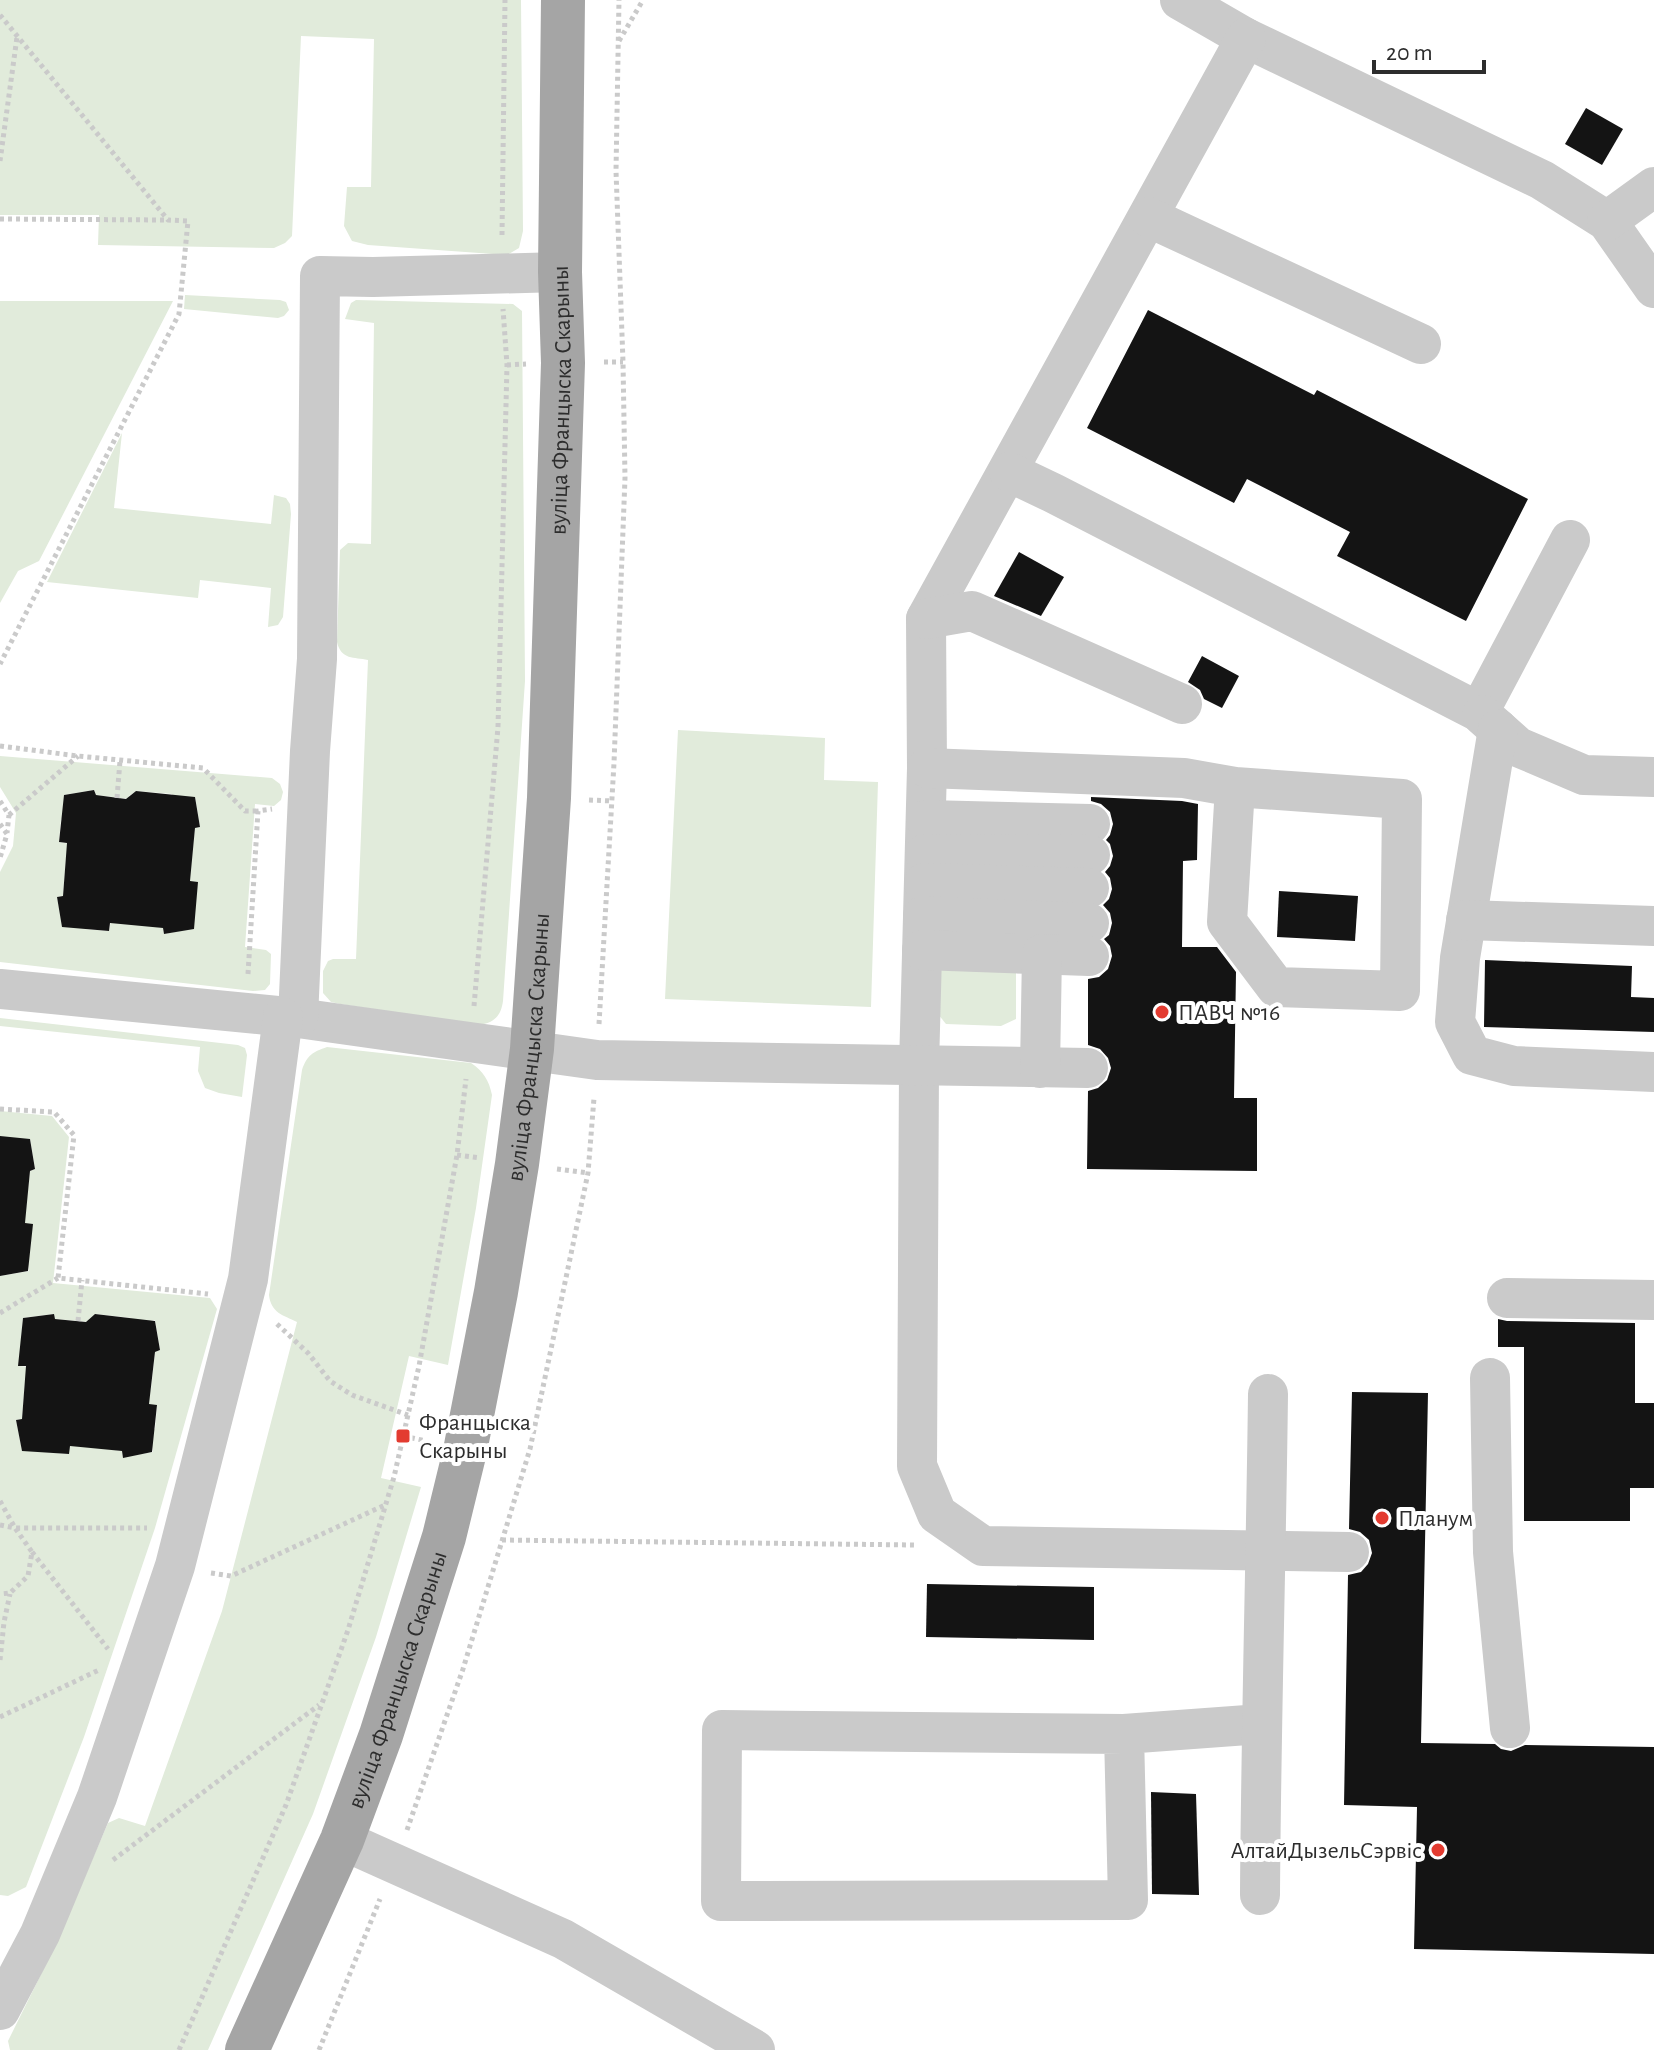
<svg xmlns="http://www.w3.org/2000/svg" width="1654" height="2050" font-family="'Alegreya Sans',sans-serif">
  <style>
    .green { fill: #e1ebdb; fill-rule: evenodd }
    .building { fill: #141414 }
    .lines { fill: none; stroke-linecap: round; stroke-linejoin: round }
    .path { stroke: #cacaca; stroke-width: 5; stroke-dasharray: 4 4; stroke-linecap: butt }
    .minor { stroke: #cacaca; stroke-width: 40 }
    .major { stroke: #a5a5a5; stroke-width: 44 }
    .poi-dot { fill: #e33b30; stroke: #fff; stroke-width: 3 }
    .labels { text-anchor: middle; stroke-width: 8; stroke-linejoin: round; paint-order: stroke }
    .street-label { font-size: 24px; fill: #2d2d2d; stroke: #fff }
    .poi-label { font-size: 24px; fill: #2d2d2d; stroke: #fff; text-anchor: start }
  </style>
  <rect width="100%" height="100%" fill="#fff"/>
  <g class="green">
    <polygon points="0,0 521,0 523,231 519,248 507,255 368,245 352,241 344,226 347,187 371,187 374,39 301,36 292,236 285,243 274,248 98,245 99,215 0,215"/>
    <polygon points="185,295 280,300 286,302 289,310 284,316 278,318 184,309"/>
    <path d="M 356,300 L 513,304 L 522,311 L 525,681 L 503,1001 C 501,1016 494,1023 479,1025 L 340,1004 L 331,1002 L 323,993 L 323,971 L 328,961 L 333,959 L 356,959 L 368,660 C 354,657 341,660 337,642 L 340,550 L 348,543 L 371,544 L 374,323 L 345,319 L 351,303 Z"/>
    <polygon points="0,301 173,301 39,561 18,571 0,603"/>
    <polygon points="122,433 114,508 271,524 274,495 286,498 290,504 291,514 283,617 278,625 268,627 271,588 200,580 198,598 47,582"/>
    <polygon points="678,730 825,738 824,780 878,782 871,1007 665,999"/>
    <path d="M 0,756 L 272,778 L 280,784 L 283,792 L 281,800 L 274,806 L 255,804 L 245,947 L 266,950 L 271,954 L 270,984 L 265,990 L 253,991 L 0,962 L 0,872 L 13,846 L 16,813 L 0,787 ZM 94,790 L 96,795 L 129,799 L 129,796 L 136,791 L 172,794 L 174,801 L 195,797 L 200,827 L 195,828 L 191,865 L 187,881 L 194,928 L 164,934 L 163,928 L 111,920 L 109,931 L 85,929 L 84,924 L 63,927 L 57,897 L 63,896 L 66,858 L 71,844 L 59,842 L 61,819 L 67,817 L 64,795 Z"/>
    <polygon points="943,961 1016,973 1016,1019 1001,1026 946,1024 934,1009"/>
    <polygon points="0,1018 238,1045 245,1048 247,1055 242,1097 219,1093 205,1088 198,1071 200,1047 0,1026"/>
    <path d="M 327,1047 L 471,1063 C 483,1071 489,1080 492,1095 L 476,1208 L 448,1365 L 409,1356 L 381,1478 L 421,1487 L 376,1637 L 313,1814 L 208,2050 L 10,2050 L 8,2041 L 54,1948 L 108,1823 L 119,1818 L 145,1826 L 222,1611 L 297,1322 C 283,1315 271,1313 269,1295 L 302,1070 C 307,1055 313,1052 327,1047 Z"/>
    <path d="M 0,1111 L 52,1116 L 69,1137 L 53,1283 L 210,1298 L 217,1309 L 155,1528 L 84,1737 L 26,1887 L 8,1896 L 0,1895 L 0,1276 L 29,1271 L 22,1223 L 26,1207 L 30,1171 L 35,1169 L 30,1139 L 19,1141 L 0,1136 ZM 53,1314 L 55,1319 L 89,1322 L 89,1319 L 96,1314 L 131,1318 L 133,1324 L 155,1320 L 160,1350 L 155,1352 L 151,1388 L 146,1404 L 157,1406 L 155,1429 L 149,1430 L 153,1452 L 123,1457 L 122,1451 L 70,1443 L 68,1454 L 22,1450 L 16,1420 L 22,1419 L 25,1382 L 30,1367 L 19,1366 L 23,1318 Z"/>
  </g>
  <g class="building">
    <polygon points="1586,108 1623,129 1602,165 1565,144"/>
    <polygon points="1148,310 1314,395 1317,390 1528,499 1466,621 1337,556 1350,532 1247,479 1234,503 1087,428"/>
    <polygon points="1019,552 1064,577 1041,616 994,596"/>
    <polygon points="1202,656 1239,676 1222,708 1204,699 1200,690 1188,682"/>
    <polygon points="94,790 96,795 126,799 136,791 195,797 200,827 195,828 190,881 198,882 194,929 164,934 163,928 110,923 109,931 62,927 57,897 63,896 67,843 59,842 64,795"/>
    <polygon points="1091,797 1182,801 1198,804 1197,860 1183,861 1182,947 1217,947 1236,972 1234,1098 1257,1098 1257,1171 1087,1169 1088,1091 1098,1088 1107,1080 1111,1068 1108,1058 1100,1049 1088,1045 1088,979 1099,977 1108,969 1112,956 1110,946 1104,939 1109,935 1112,923 1110,913 1103,905 1109,899 1112,889 1110,878 1105,872 1110,866 1113,856 1110,844 1106,840 1110,835 1113,824 1110,812 1101,804 1091,801"/>
    <polygon points="1279,891 1358,896 1355,941 1277,937"/>
    <polygon points="1485,960 1632,966 1631,997 1654,998 1654,1032 1484,1027"/>
    <polygon points="0,1136 30,1139 35,1169 30,1171 25,1223 33,1224 28,1271 0,1276"/>
    <polygon points="54,1314 55,1319 86,1322 95,1314 155,1321 160,1350 155,1352 149,1404 157,1405 152,1452 123,1458 122,1451 70,1446 69,1454 22,1451 16,1420 22,1419 26,1366 18,1366 23,1318"/>
    <polygon points="1498,1319 1507,1321 1635,1323 1635,1403 1654,1403 1654,1488 1630,1488 1630,1521 1524,1521 1524,1347 1498,1347"/>
    <polygon points="1352,1392 1428,1393 1421,1743 1495,1744 1501,1749 1511,1751 1525,1745 1654,1747 1654,1954 1414,1949 1417,1807 1344,1805 1348,1575 1361,1572 1368,1564 1372,1553 1369,1540 1360,1532 1349,1529"/>
    <polygon points="927,1584 1094,1587 1094,1640 926,1637"/>
    <polygon points="1151,1792 1196,1794 1199,1895 1152,1894"/>
  </g>
  <g class="lines">
    <g class="path">
      <polyline points="0,15 168,220 188,221 179,314 0,664"/>
      <polyline points="619,41 643,0"/>
      <polyline points="0,161 17,37"/>
      <polyline points="0,219 167,220"/>
      <polyline points="502,235 505,0"/>
      <polyline points="604,362 623,362"/>
      <polyline points="507,365 526,364"/>
      <polyline points="0,746 78,756 203,768 245,811 258,811"/>
      <polyline points="117,798 120,761"/>
      <polyline points="589,800 612,801"/>
      <polyline points="0,801 9,815 7,833"/>
      <polyline points="9,815 78,756"/>
      <polyline points="0,824 7,834 0,858"/>
      <polyline points="248,974 258,811 272,809"/>
      <polyline points="474,1006 498,727 507,365 503,309"/>
      <polyline points="599,1024 614,763 625,478 623,362 616,171 619,0"/>
      <polyline points="0,1109 54,1112 74,1135 58,1278 208,1294"/>
      <polyline points="457,1155 480,1158"/>
      <polyline points="557,1169 588,1173"/>
      <polyline points="0,1313 58,1278"/>
      <polyline points="78,1321 82,1280"/>
      <polyline points="277,1324 308,1353 330,1381 352,1395 408,1415"/>
      <polyline points="403,1436 426,1441"/>
      <polyline points="0,1501 15,1528 147,1528"/>
      <polyline points="0,1525 15,1528 32,1552 28,1576 10,1593 0,1594"/>
      <polyline points="502,1540 914,1545"/>
      <polyline points="32,1552 108,1649"/>
      <polyline points="211,1573 231,1576 385,1505"/>
      <polyline points="0,1660 4,1622 10,1594"/>
      <polyline points="0,1717 101,1669"/>
      <polyline points="407,1830 463,1669 530,1449 588,1173 594,1098"/>
      <polyline points="113,1860 319,1705"/>
      <polyline points="179,2050 286,1805 348,1630 394,1477 419,1366 457,1155 466,1079"/>
      <polyline points="319,2050 380,1899"/>
    </g>
    <g class="minor">
      <polyline points="1180,0 1246,38 1542,180 1607,221 1654,288"/>
      <polyline points="1246,38 926,619 927,768 919,1066 917,1466 937,1514 983,1546 1349,1552"/>
      <polyline points="1148,217 1421,344"/>
      <polyline points="1607,221 1654,187"/>
      <polyline points="1009,472 1053,493 1479,712 1570,540"/>
      <polyline points="926,619 972,611 1182,704"/>
      <polyline points="1482,715 1518,747 1584,775 1654,777"/>
      <polyline points="1498,729 1460,958 1455,1022 1472,1055 1514,1066 1654,1072"/>
      <polyline points="927,768 1184,778 1235,787 1402,799 1400,991 1276,987 1227,922 1235,787"/>
      <polyline points="926,820 1090,824"/>
      <polyline points="925,854 1090,855"/>
      <polyline points="924,883 1089,888"/>
      <polyline points="923,916 1089,923"/>
      <polyline points="1466,920 1654,926"/>
      <polyline points="922,950 1089,956"/>
      <polyline points="0,989 298,1018 597,1060 1088,1068"/>
      <polyline points="298,1018 310,751 317,659 320,276 373,277 560,272"/>
      <polyline points="1040,1068 1042,954"/>
      <polyline points="1507,1298 1654,1300"/>
      <polyline points="1490,1378 1493,1552 1510,1728"/>
      <polyline points="1124,1734 1128,1900 721,1901 722,1730 1124,1734 1261,1724"/>
      <polyline points="342,1840 563,1939 755,2050"/>
      <path d="M 1260,1895 C 1261,1728 1266,1561 1268,1394"/>
      <polyline points="0,2010 40,1934 97,1797 175,1566 248,1279 283,1017"/>
    </g>
    <path class="major" id="s1" d="M 247,2050 L 342,1840 L 381,1735 L 444,1537 L 465,1451 L 496,1292 L 517,1164 L 532,1049 L 549,798 L 563,363 L 560,272 L 563,0"/>
  </g>
  <g class="poi-dot">
    <circle cx="1162" cy="1012" r="8"/>
    <rect x="395" y="1428" width="16" height="16" rx="4"/>
    <circle cx="1382" cy="1518" r="8"/>
    <circle cx="1438" cy="1850" r="8"/>
  </g>
  <g class="labels">
    <g class="street-label">
      <text dy="8" stroke="none"><textPath href="#s1" startOffset="1696">вуліца Францыска Скарыны</textPath></text>
      <text dy="8" stroke="none"><textPath href="#s1" startOffset="1048">вуліца Францыска Скарыны</textPath></text>
      <text dy="8" stroke="none"><textPath href="#s1" startOffset="400">вуліца Францыска Скарыны</textPath></text>
    </g>
    <g class="poi-label">
      <text x="1178" y="1020">ПАВЧ №16</text>
      <text x="419" y="1430">Францыска<tspan x="419" dy="28">Скарыны</tspan></text>
      <text x="1398" y="1526">Планум</text>
      <text x="1422" y="1858" text-anchor="end">АлтайДызельСэрвіс</text>
    </g>
  </g>
  <path d="M1374 60v12h110v-12" fill="none" stroke="#2d2d2d" stroke-width="4"/>
  <text x="1386" y="60" font-size="24" fill="#2d2d2d" stroke="#ffffff" stroke-width="6" paint-order="stroke">20 m</text>
</svg>
